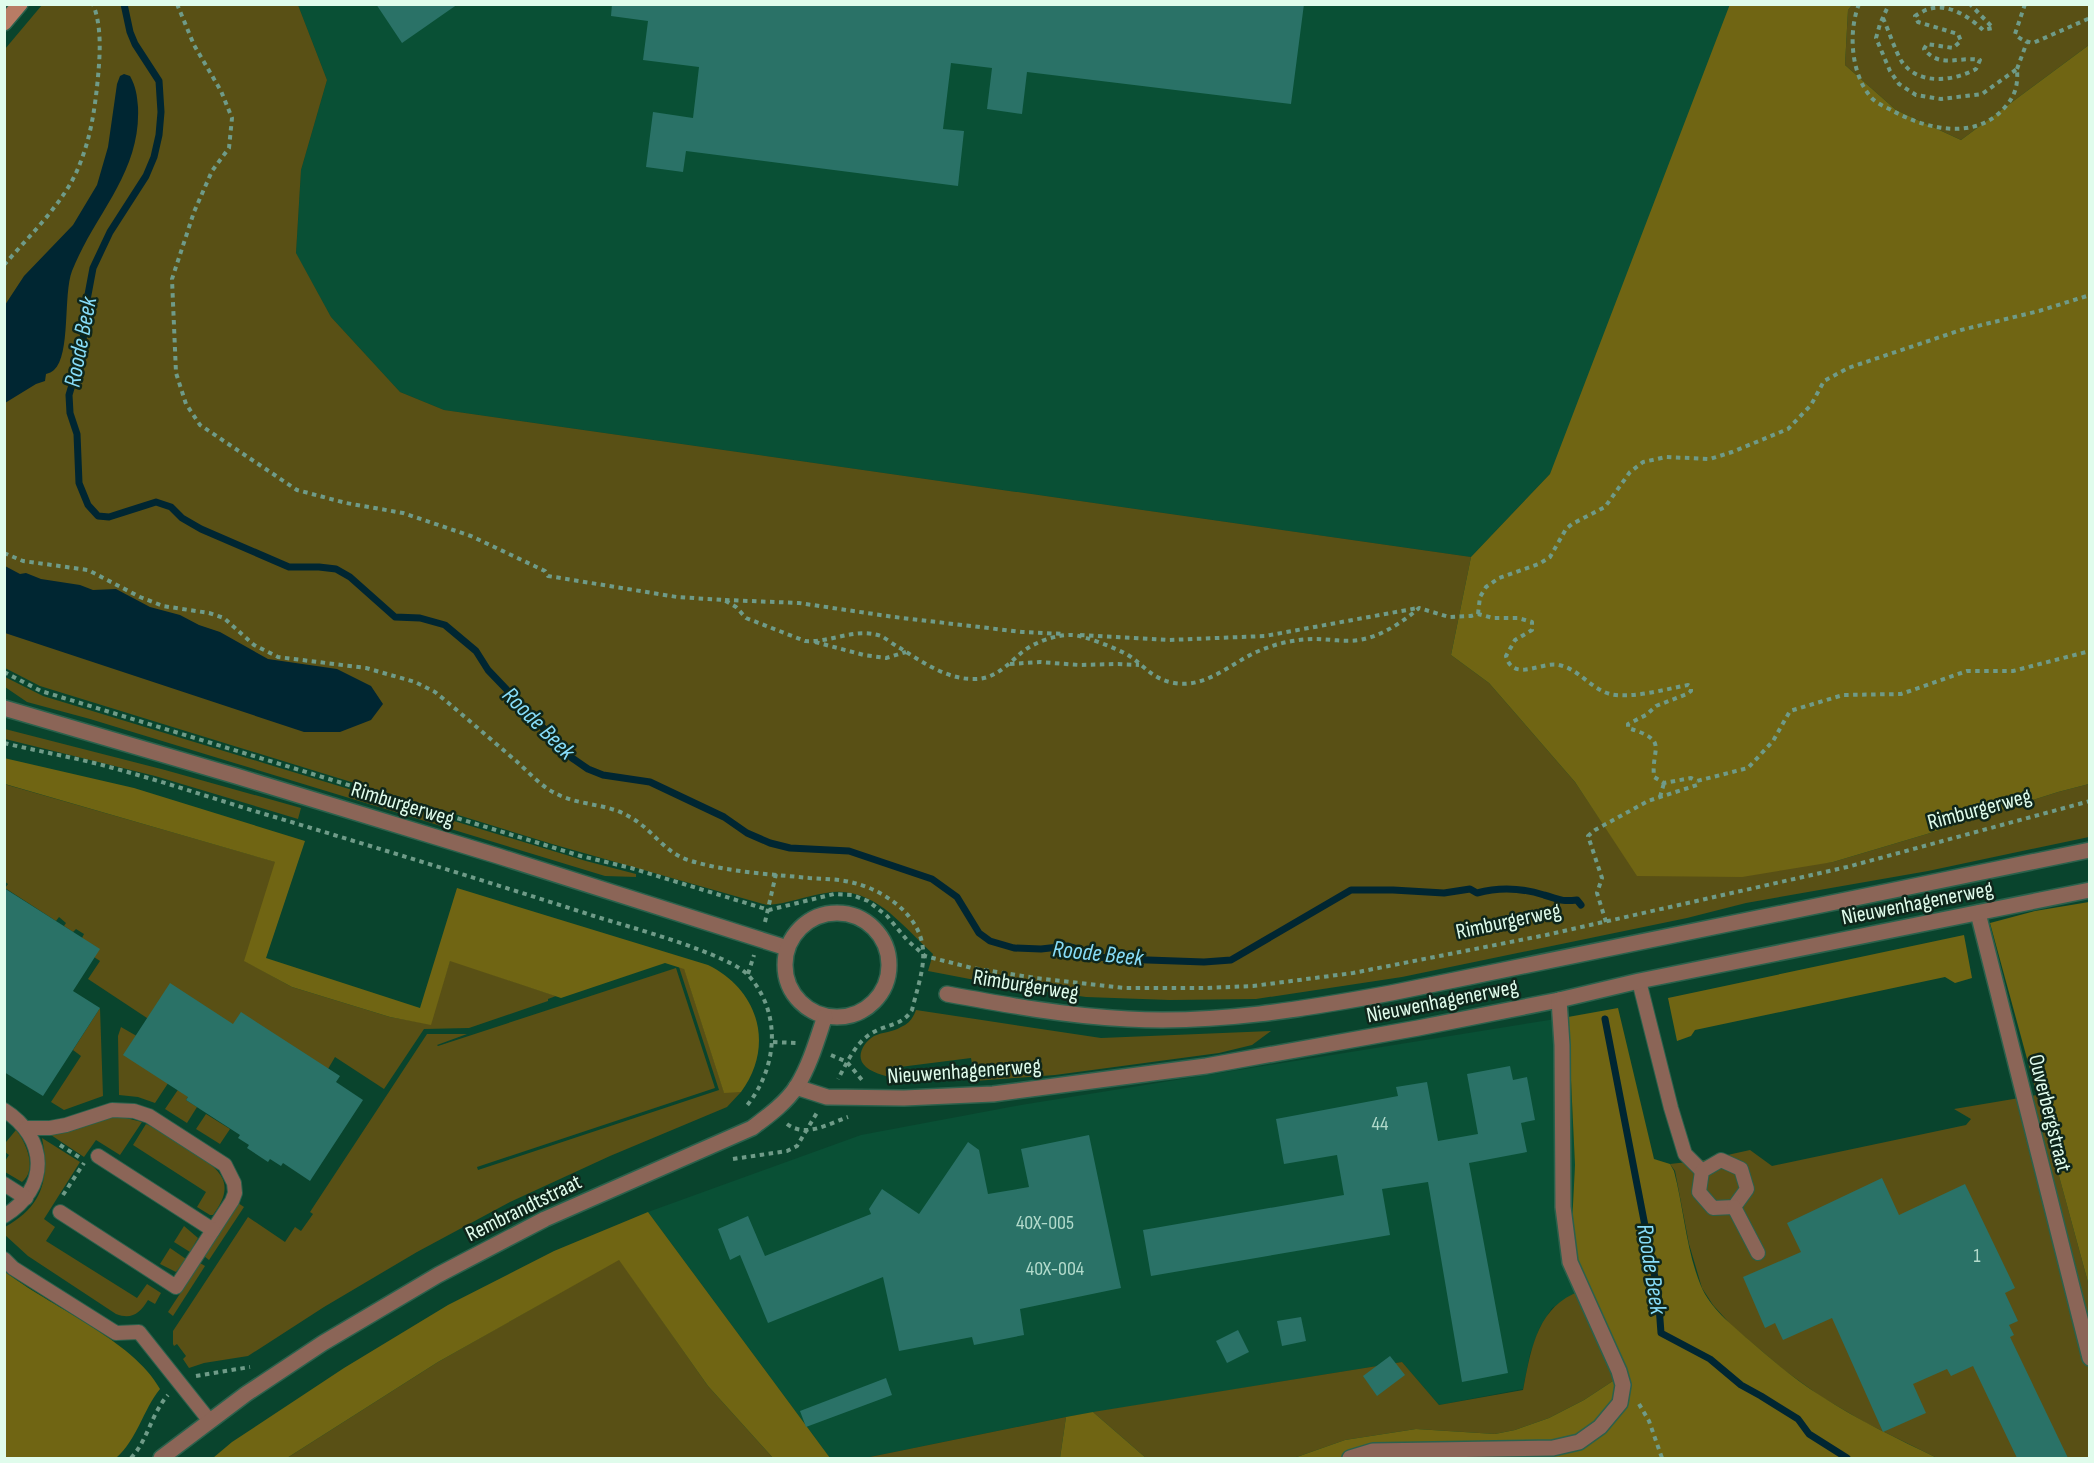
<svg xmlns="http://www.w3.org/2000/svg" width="2094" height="1463" font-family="'Sofia Sans Condensed',sans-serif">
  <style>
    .built { fill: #095035 }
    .green { fill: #595015 }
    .forest { fill: #706513 }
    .water { fill: #002632 }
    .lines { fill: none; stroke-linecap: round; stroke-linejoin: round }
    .stream { stroke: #002632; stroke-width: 7 }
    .building { fill: #2a7267 }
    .service-casing { stroke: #2b614c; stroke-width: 16 }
    .minor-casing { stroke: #2b614c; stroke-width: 18 }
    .tertiary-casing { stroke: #2b614c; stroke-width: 18 }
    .secondary-casing { stroke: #2b614c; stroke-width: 18 }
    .path { stroke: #6f9b88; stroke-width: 4; stroke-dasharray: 4.5 4.5; stroke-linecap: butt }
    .service { stroke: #8b6557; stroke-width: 14 }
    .minor { stroke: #8b6557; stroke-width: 15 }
    .tertiary { stroke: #8b6557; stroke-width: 15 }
    .secondary { stroke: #b87c65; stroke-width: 15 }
    .labels { text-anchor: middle; stroke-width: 5; stroke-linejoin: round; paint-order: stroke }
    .number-label { font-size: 20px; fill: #b2dacb }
    .street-label { font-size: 22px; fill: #e0fcec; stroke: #0f261b }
    .water-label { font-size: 24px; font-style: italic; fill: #87dcf8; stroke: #0f261b }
  </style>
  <rect width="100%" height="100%" fill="#09442d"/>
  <g class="built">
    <polygon points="298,5 1771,5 1550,474 1471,557 444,410 400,392 331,317 296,254 301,170 327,80"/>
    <polygon points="1568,1017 1575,1165 1572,1224 1580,1291 1552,1308 1540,1327 1530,1354 1523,1389 1439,1405 1402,1362 1066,1417 865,1458 830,1458 648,1212 861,1135 1021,1105"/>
  </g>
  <g class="green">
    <path d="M 42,5 L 298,5 L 327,80 L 301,170 L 296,253 L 331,317 L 400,392 L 444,410 L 1471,557 L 1451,655 L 1489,683 L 1575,782 L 1638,876 L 1833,862 L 1927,834 L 2058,792 L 2089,784 L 2089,837 L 1928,871 L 1746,903 L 1687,918 L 1402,977 L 1256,999 L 1170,1000 L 1086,997 L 1001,985 L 928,971 L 933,954 C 902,926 873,884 826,893 C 806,896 787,904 767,905 L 552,844 L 40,686 L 5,668 L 5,49 Z"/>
    <polygon points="1852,5 2089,5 2089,45 1961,140 1896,110 1845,65 1848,10"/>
    <polygon points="5,677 43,696 586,861 636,874 636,877 605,876 90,719 27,702 5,687"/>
    <polygon points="5,729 165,770 301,808 298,819 155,776 5,739"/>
    <polygon points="4,784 276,862 245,961 292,987 390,1017 430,1024 450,960 556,996 548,999 548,1001 469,1028 424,1029 384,1089 335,1057 328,1069 206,1069 186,1100 197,1107 187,1123 165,1109 196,1063 147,1018 88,979 100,961 94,957 82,938 84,934 76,929 73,932 64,926 66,923 59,917 56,921 5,888 8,884 4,881"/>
    <polygon points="679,967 684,968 724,1092 741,1092 727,1107 610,1156 510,1202 417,1252 324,1307 248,1356 204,1363 189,1368 183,1359 186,1356 177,1344 174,1346 173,1344 173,1331 248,1217 285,1242 295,1227 301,1231 313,1214 310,1212 427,1034 467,1034 437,1045 438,1046 676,968 715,1088 477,1167 478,1170 719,1090"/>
    <polygon points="100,1008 103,1096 64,1110 51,1102 81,1056 73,1050"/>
    <path d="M 916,1010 L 1101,1038 L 1271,1031 L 1252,1045 L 1219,1053 L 1055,1075 L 975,1081 L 971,1058 L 900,1067 L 901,1080 C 890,1077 874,1074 866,1067 C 854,1057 864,1042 874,1036 C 883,1032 893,1032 901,1027 C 909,1024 913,1018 916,1010 Z"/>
    <polygon points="121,1027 182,1062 155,1103 138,1097 119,1095 118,1036"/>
    <polygon points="2037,1095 2089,1286 2089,1458 1937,1458 1866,1423 1820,1396 1784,1370 1732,1326 1713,1305 1702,1288 1689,1244 1675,1171 1670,1164 1705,1160 1750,1150 1772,1166 1966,1125 1971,1119 1954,1109"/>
    <polygon points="206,1114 230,1129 220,1144 196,1129"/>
    <path d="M 110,1118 L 126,1118 L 142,1122 L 120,1155 L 96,1140 L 84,1157 L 51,1135 C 72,1133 89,1122 110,1118 Z"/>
    <path d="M 146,1124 C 161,1130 174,1140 186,1148 C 216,1167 240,1180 213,1215 L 210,1215 L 197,1207 L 206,1192 L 133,1145 Z"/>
    <path d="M 16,1130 C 26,1142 38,1170 22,1182 L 5,1172 L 5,1161 L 9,1155 L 5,1152 L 5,1142 L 6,1142 Z"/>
    <path d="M 42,1138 L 80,1162 L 44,1219 L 55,1227 L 46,1241 L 137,1298 L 147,1284 L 161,1293 L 155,1304 L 148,1300 C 140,1313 132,1320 116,1314 L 28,1256 L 5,1235 L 5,1227 C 43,1206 50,1178 42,1138 Z"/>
    <polygon points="238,1203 244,1207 209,1260 204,1256"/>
    <polygon points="184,1226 198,1238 190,1252 174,1242"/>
    <polygon points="170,1248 186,1259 176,1272 160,1264"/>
    <polygon points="619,1259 708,1386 773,1458 287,1458 438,1362"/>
    <polygon points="200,1263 205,1266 173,1316 168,1312"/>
    <path d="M 1580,1291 L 1619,1377 L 1584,1400 L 1549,1418 L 1515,1430 L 1495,1434 L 1416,1429 L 1345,1440 L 1294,1458 L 1146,1458 L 1093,1412 L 1402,1362 L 1439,1405 L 1523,1390 C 1531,1349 1537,1307 1580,1291 Z"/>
    <polygon points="1066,1417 1060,1458 865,1458"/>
  </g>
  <g class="forest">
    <polygon points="1730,4 1852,5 1848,10 1845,65 1896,110 1961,140 2089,45 2089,784 2058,792 1927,834 1833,862 1742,877 1637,876 1575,782 1489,683 1451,655 1471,557 1550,474"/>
    <path d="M 4,758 L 134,788 L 305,841 L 266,958 L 420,1008 L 457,888 L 708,965 C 759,990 775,1046 741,1092 L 724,1093 L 684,969 L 665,963 L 561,998 L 450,961 L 431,1025 L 390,1017 L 292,987 L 244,961 L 275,862 L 5,784 Z"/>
    <polygon points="2089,902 2090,902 2089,1286 1990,923 2035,911"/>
    <polygon points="1964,935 1972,978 1955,983 1945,977 1695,1030 1691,1036 1677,1041 1668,998"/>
    <path d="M 1618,1008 L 1654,1159 L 1670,1164 L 1674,1171 C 1684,1209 1686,1250 1701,1286 C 1710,1308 1732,1325 1749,1340 C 1772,1360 1795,1380 1821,1396 C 1858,1420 1898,1439 1937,1458 L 1294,1458 L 1345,1440 L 1416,1429 L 1495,1434 L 1515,1430 L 1549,1418 L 1584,1400 L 1619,1377 L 1580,1291 L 1572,1224 L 1575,1165 L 1568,1017 Z"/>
    <polygon points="648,1212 830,1458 773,1458 708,1386 619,1260 438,1362 287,1458 213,1458 232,1442 344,1368 448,1305 554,1251"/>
    <path d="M 4,1271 C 49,1306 133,1340 160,1389 C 143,1410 137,1440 116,1458 L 5,1458 Z"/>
    <polygon points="1093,1412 1146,1458 1060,1458 1066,1417"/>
  </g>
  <g class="water">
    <path d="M 124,74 L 130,76 C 136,87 137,95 138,107 C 141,173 95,213 72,271 C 63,294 71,355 54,370 C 52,372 49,373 46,374 L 45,381 L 36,384 L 5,403 L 5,305 L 24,276 L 73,225 L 97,185 L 108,147 L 117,84 L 120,76 Z"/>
    <polygon points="5,566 20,574 26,573 41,579 80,585 93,590 116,589 150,607 180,615 199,625 220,632 268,659 337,669 371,686 383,704 371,720 340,732 304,732 5,633"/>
  </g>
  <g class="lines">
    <g class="stream">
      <path d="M 124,4 L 130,32 L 135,44 L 159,81 L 161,112 L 159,135 L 154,157 L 146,176 L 110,232 L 93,268 L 87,300 L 82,351 L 69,395 L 70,413 L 77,434 L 79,483 L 88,505 L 98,516 L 109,517 L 156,502 L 171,507 L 182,518 L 201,529 L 289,567 L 319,567 L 336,569 L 350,577 L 395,617 L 420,618 L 445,625 L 476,651 L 488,670 L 572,758 L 588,769 L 603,775 L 650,782 L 724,817 L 747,833 L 770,843 L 790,848 L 849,851 L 932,879 L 957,897 L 979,933 L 990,941 L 1014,948 L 1041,949 L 1068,946 L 1078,949 L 1088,956 L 1120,959 L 1204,962 L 1231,960 L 1351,890 L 1393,890 L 1444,893 L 1470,889 L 1477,893 C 1499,887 1522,888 1544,895 C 1559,899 1560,902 1577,900 L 1581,905"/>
      <polyline points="1605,1019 1658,1293 1661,1333 1710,1359 1741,1385 1761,1396 1798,1419 1809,1434 1847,1458"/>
    </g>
  </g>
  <g class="building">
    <polygon points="376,4 458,4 402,43"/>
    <polygon points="612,4 1304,4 1291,104 1027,72 1022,114 987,109 992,68 951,63 943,129 964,131 958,186 686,151 683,172 646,167 653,112 693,118 699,67 643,60 648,21 611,16"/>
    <polygon points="4,888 100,949 73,991 100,1008 43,1096 4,1072"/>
    <polygon points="170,983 233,1024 241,1012 340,1076 336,1082 363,1100 310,1181 283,1163 281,1166 270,1159 268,1162 247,1148 249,1145 238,1138 240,1135 186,1100 188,1097 123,1055"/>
    <polygon points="1510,1066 1513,1080 1527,1077 1535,1120 1521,1123 1527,1152 1469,1163 1508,1373 1462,1382 1428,1182 1382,1189 1390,1235 1151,1276 1143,1230 1344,1195 1337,1155 1284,1164 1276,1119 1398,1096 1396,1087 1427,1082 1438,1141 1478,1134 1467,1074"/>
    <polygon points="1089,1135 1121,1288 1020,1309 1024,1335 974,1345 972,1337 899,1351 883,1277 768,1323 740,1255 730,1260 718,1229 748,1216 765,1256 871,1214 869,1209 882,1189 919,1214 968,1142 979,1150 988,1194 1029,1187 1021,1149"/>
    <polygon points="1882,1178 1899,1215 1965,1184 2015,1288 2005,1293 2018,1321 2009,1325 2014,1335 2010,1337 2068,1458 2017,1458 1973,1366 1951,1376 1947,1369 1913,1384 1926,1413 1883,1432 1832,1318 1783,1340 1775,1323 1765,1328 1743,1277 1801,1252 1787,1223"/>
    <polygon points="1301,1317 1306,1341 1282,1346 1277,1321"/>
    <polygon points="1238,1330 1249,1352 1227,1363 1216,1341"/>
    <polygon points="1390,1356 1405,1375 1377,1396 1363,1376"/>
    <polygon points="886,1378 892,1395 806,1427 800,1411"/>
  </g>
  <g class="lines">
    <g class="service-casing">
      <g id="service">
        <polyline points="1639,981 1671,1108 1685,1154 1702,1171"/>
        <path d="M 4,1110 C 48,1138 50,1188 4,1216"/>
        <polyline points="26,1128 50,1128 66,1125 112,1110 134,1111 149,1116 225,1165 234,1183 235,1193 232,1201 176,1287 60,1212"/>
        <polyline points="98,1156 213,1230"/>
        <polygon points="1721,1160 1741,1169 1747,1189 1734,1207 1713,1208 1699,1192 1702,1171"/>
        <polyline points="4,1184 26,1198"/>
        <polyline points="1734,1207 1758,1253"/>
        <polyline points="4,1259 13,1268 116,1333 139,1332 209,1420"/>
      </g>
    </g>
    <g class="minor-casing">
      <g id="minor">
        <polyline points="1978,913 2090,1358"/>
        <path d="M 947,994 C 1007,1005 1067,1016 1128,1019 C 1216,1024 1304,1009 1391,993 L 2090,850"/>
        <polyline points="796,1087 827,1097 904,1098 993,1094 1206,1066 1418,1028 1559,1000 1639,981 2090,890"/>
        <polyline points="1350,1458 1373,1451 1553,1448 1579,1442 1600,1427 1620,1403 1623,1385 1619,1371 1570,1262 1563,1207 1562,1045 1559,1000"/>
      </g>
    </g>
    <g class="tertiary-casing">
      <g id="tertiary">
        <polyline points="4,708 236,776 498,856 787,948"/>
        <circle cx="837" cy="965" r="52"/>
        <path d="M 161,1458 L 246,1394 L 323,1343 L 438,1275 L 545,1219 L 752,1128 C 768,1116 786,1103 797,1086 C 810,1065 817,1040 825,1016"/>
      </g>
    </g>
    <g class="secondary-casing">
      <polyline id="secondary" points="4,23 20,4"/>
    </g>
    <g class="path">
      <path d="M 177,4 L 194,45 L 221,91 L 232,118 L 229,148 L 212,171 L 194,212 L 172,279 L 176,373 L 186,404 L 200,425 L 297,490 L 346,503 L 403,513 L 471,536 L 545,571 L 548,576 L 677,597 L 724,600 L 736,607 L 746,618 L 805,641 C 831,643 855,627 881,636 C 887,639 894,645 900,648 C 922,662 948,680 975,679 C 995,679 1007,665 1021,653 C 1032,643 1057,634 1072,635 C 1083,635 1118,649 1128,655 C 1145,666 1152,679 1174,683 C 1207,689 1233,661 1261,650 C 1278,643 1297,639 1315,639 C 1331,639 1348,643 1364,639 C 1385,634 1404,621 1419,608 L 1449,617 L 1471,616 L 1478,614 L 1493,618 L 1518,618 L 1532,622 L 1532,630 L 1515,640 L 1506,656 C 1513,683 1542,661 1559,665 C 1579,669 1591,689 1610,694 C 1632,699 1666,689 1688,685 L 1691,687 L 1691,691 L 1687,694 L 1656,706 L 1646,715 L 1628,724 L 1628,728 C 1670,741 1651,747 1654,777 L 1664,783 L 1691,778 L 1697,781"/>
      <path d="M 1859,4 C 1848,32 1851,73 1870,96 C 1875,103 1886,107 1893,111 C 1928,130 1977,141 2006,106 C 2016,94 2018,84 2017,69 L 1982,94 L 1941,99 L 1916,95 L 1899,84 L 1890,71 L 1876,38 L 1880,24 L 1889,4"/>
      <path d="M 2025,4 L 2015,34 C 2021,40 2025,41 2033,43 L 2090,18"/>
      <path d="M 1883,18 C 1889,31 1895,51 1902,62 C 1919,86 1954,81 1976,69 L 1980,60 C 1958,56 1940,69 1924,49 L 1927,44 L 1953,48 L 1961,41 L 1958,34 L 1918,22 L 1915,16 C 1919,14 1924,10 1929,9 C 1948,3 1970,17 1983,30 L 1993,28 L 1970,4"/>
      <polyline points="2017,69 2027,42"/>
      <path d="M 4,265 C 29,236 65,202 79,166 C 91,137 95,108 98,77 C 100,54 102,27 93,4"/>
      <path d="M 4,553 L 23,561 L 88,570 L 140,597 L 163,606 L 209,613 L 224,618 L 254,645 L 278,657 L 366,668 L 415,682 L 435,692 C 462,714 488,737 515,760 C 528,771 541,787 557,794 C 580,806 607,803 630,817 C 652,829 664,852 688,860 C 726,872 769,874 809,878 C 824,879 840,879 854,883 C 872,887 893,899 905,912 C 935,944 921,973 912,1010 C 902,1026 887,1024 872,1033 C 855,1043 847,1063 838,1079"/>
      <polyline points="725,600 799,603 894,617 1022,632 1064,634"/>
      <polyline points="1478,614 1480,597 1486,587 1499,578 1539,564 1550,557 1566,529 1572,524 1605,507 1630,472 1643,462 1666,457 1710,459 1732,452 1788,429 1811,405 1824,381 1848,368 1961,330 2039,311 2090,295"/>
      <polyline points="1080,635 1169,640 1265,636 1418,608"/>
      <polyline points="815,642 864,655 886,658 906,652"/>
      <polyline points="1010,664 1040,662 1079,665 1118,664 1139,665"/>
      <polyline points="4,672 41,691 581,856 631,868 769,910 834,894 852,895 868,901 887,916 907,940 925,956 972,968 1036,978 1125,988 1206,988 1253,986 1353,973 1546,935 1847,867 2090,801"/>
      <path d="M 4,743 C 41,752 78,758 113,768 C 169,783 223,802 278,818 C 384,850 489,882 594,916 C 626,926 730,954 749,976 C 783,1015 777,1070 745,1108"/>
      <polyline points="1660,797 1664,783"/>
      <polyline points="765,922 776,874"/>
      <polyline points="1606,922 1597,893 1602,878 1588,836 1595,830 1648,801 1697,785 1697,781 1748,768 1773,741 1790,711 1843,695 1901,694 1967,671 2013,671 2090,651"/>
      <polyline points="748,974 754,955"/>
      <polyline points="773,1042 796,1043"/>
      <polyline points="831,1055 847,1062 862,1080"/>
      <path d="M 787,1124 C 806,1138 828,1124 848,1117"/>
      <polyline points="60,1145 82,1159"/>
      <polyline points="733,1159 787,1151 797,1146 818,1111"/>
      <polyline points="63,1195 84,1163"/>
      <polyline points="196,1376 250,1367"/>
      <polyline points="1639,1404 1649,1421 1662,1458"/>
      <path d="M 131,1458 C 148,1440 151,1414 168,1395"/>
    </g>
    <use href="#service" class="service"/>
    <use href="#minor" class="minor"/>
    <use href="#tertiary" class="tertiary"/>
    <use href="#secondary" class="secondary"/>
  </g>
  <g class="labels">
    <g class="number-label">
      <text x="1380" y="1130">44</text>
      <text x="1045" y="1229">40X-005</text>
      <text x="1977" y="1262">1</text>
      <text x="1055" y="1275">40X-004</text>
    </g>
    <g class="street-label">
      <text transform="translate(403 803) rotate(17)" y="8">Rimburgerweg</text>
      <text transform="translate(1979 808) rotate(-15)" y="8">Rimburgerweg</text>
      <text transform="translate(1917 902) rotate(-11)" y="8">Nieuwenhagenerweg</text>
      <text transform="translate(1508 920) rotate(-12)" y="8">Rimburgerweg</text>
      <text transform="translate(1026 984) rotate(9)" y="8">Rimburgerweg</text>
      <text transform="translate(1442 1000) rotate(-11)" y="8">Nieuwenhagenerweg</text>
      <text transform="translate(964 1070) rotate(-4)" y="8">Nieuwenhagenerweg</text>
      <text transform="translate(2051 1113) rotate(76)" y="8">Ouverbergstraat</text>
      <text transform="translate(523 1207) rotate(-26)" y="8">Rembrandtstraat</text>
    </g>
    <g class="water-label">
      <text transform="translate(80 342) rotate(-79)" y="8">Roode Beek</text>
      <text transform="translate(539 723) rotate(45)" y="8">Roode Beek</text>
      <text transform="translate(1098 953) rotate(6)" y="8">Roode Beek</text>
      <text transform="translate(1652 1269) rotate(81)" y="8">Roode Beek</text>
    </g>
  </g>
  <rect width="2094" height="1463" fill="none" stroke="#e0fcec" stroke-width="12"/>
</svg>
